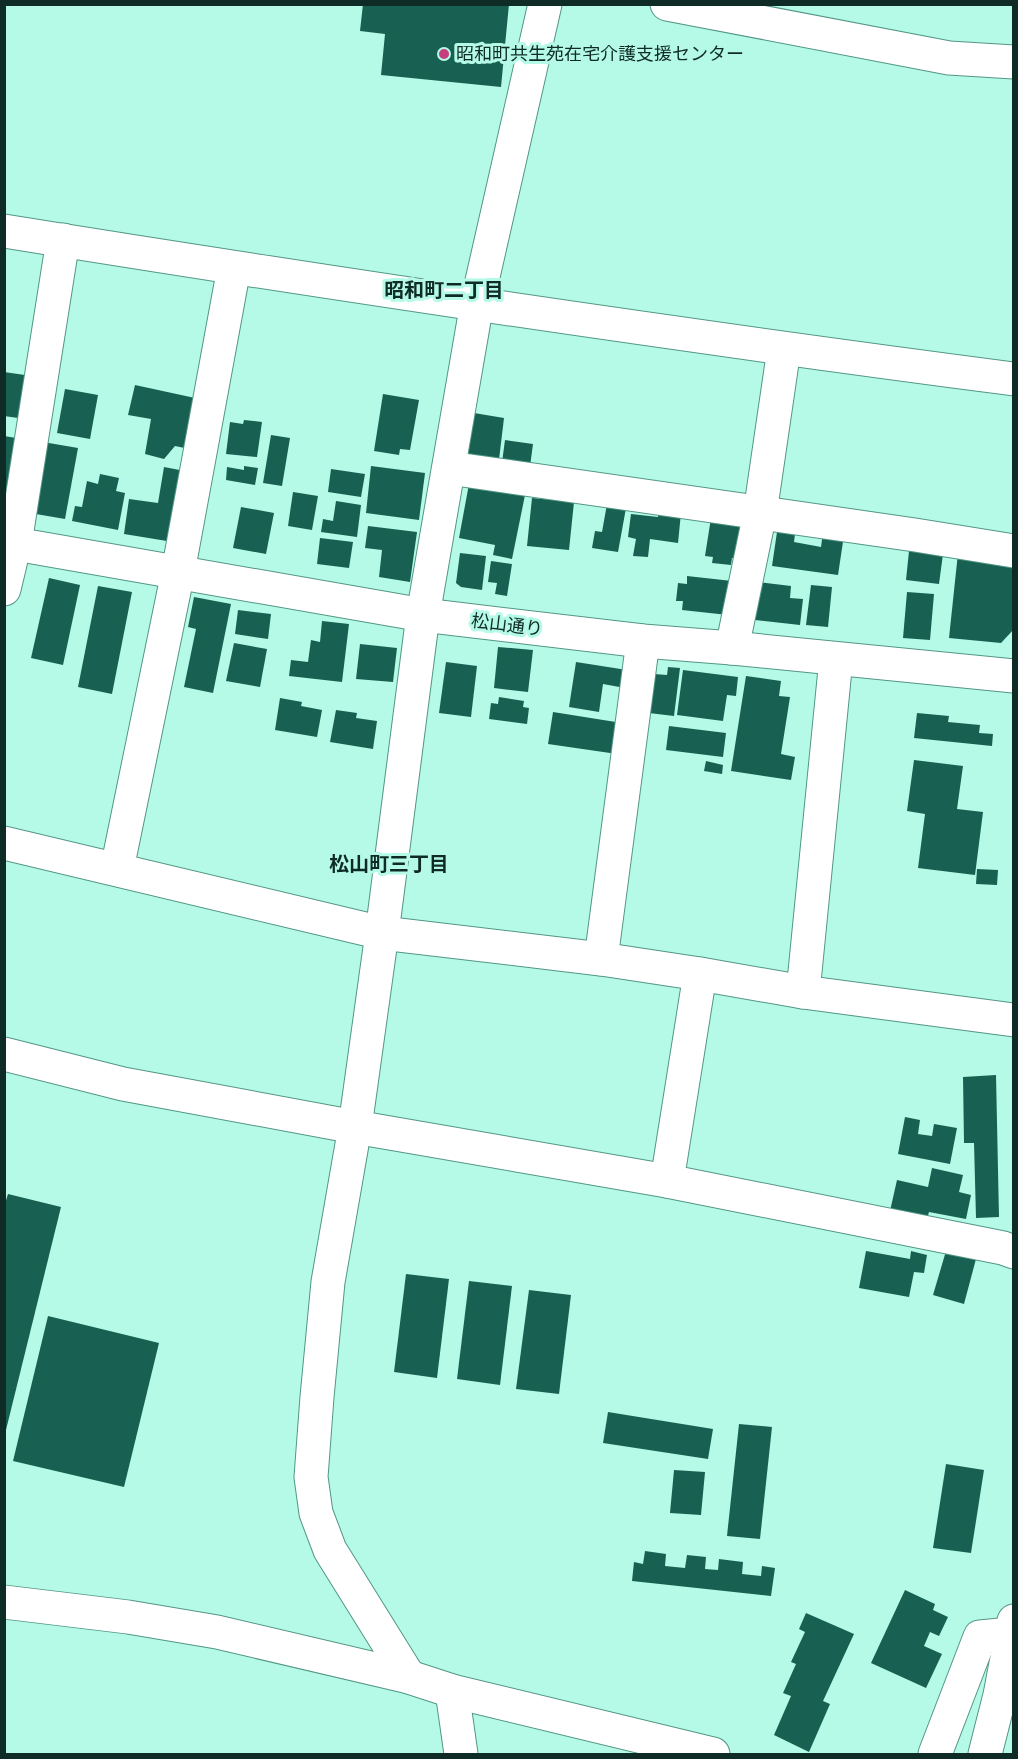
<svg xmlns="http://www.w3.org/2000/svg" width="1018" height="1759" font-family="'Roboto Serif','Noto Sans JP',serif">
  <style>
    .building { fill: #186051 }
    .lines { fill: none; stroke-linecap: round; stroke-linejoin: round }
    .minor-casing { stroke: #539685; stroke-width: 35 }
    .highway-casing { stroke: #539685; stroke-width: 35 }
    .minor { stroke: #fff; stroke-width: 33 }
    .highway { stroke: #fff; stroke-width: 33 }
    .poi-dot { fill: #c53e7d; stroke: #b5fae7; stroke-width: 2 }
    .labels { text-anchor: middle; stroke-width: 6; stroke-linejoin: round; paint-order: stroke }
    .poi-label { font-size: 18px; fill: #0f2b25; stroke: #b5fae7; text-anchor: start }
    .street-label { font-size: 18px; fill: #0f2b25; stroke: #b5fae7 }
    .neighbourhood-label { font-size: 20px; font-weight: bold; fill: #0f2b25; stroke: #b5fae7 }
  </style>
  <rect width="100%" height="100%" fill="#b5fae7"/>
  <g class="building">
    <polygon points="363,4 509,4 501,87 381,75 385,34 360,31"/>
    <polygon points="4,372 25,375 18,418 4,416"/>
    <polygon points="135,385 195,398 194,450 175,446 164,459 145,454 151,419 128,415"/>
    <polygon points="65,389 98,395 90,439 57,433"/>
    <polygon points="383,394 419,400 410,450 400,449 399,455 374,451"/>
    <polygon points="474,413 504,418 498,468 467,464"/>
    <polygon points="244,420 262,422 257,457 226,454 230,422 243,424"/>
    <polygon points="271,435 290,438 282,486 263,483"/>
    <polygon points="4,436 28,440 16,499 4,496"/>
    <polygon points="505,440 533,444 529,474 501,470"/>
    <polygon points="43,442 78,448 65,519 30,513"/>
    <polygon points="244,466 258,468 255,485 226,480 227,467 244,470"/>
    <polygon points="371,466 425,473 419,520 366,513"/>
    <polygon points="164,467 190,472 186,498 175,495 167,541 124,534 129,499 158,503"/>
    <polygon points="331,469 365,474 361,497 328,492"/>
    <polygon points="100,474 119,478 116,491 125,493 118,530 72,521 75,506 82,507 87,481 98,484"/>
    <polygon points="469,484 525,495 512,559 493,555 495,545 459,538"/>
    <polygon points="293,492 318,496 312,530 288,526"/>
    <polygon points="532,498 574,502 569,550 527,546"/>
    <polygon points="336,501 361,505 357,537 321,532 323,519 333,521"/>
    <polygon points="607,504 626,508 618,552 592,548 595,531 602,532"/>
    <polygon points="241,507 274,513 266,554 233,548"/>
    <polygon points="659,510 681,513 678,543 650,539 648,557 633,556 636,539 628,537 631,514 658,517"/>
    <polygon points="711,518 746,523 741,559 732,558 731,565 712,563 713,557 705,556"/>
    <polygon points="368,526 417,532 410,582 379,577 382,550 365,548"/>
    <polygon points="777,532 795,534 794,542 821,547 823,532 844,535 838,575 772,566"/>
    <polygon points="320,538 353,542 349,568 317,564"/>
    <polygon points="909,551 943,554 939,584 906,580"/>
    <polygon points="460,553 486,556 482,590 461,587 456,583"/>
    <polygon points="958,553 1014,559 1014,629 1001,643 949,638"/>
    <polygon points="491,561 512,564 507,596 495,594 497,583 488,582"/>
    <polygon points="687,576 732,581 728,615 682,610 683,601 676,601 678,583 687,584"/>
    <polygon points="49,578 80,585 63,665 31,658"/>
    <polygon points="759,582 791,586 790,598 803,599 800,625 755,620"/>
    <polygon points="811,585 832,587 828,627 806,625"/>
    <polygon points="98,586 132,592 112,694 78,687"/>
    <polygon points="907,592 934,594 930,640 903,638"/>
    <polygon points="194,597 231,604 213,693 184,687 196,629 188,627"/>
    <polygon points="238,610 271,614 268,639 235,634"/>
    <polygon points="322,621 349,624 342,682 289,676 291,660 308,662 311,640 320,642"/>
    <polygon points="234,643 267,649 260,687 226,681"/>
    <polygon points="360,644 397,648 393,682 356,679"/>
    <polygon points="498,647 533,650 528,692 494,688"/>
    <polygon points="446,662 477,666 471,717 439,713"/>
    <polygon points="576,662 627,670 625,688 603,684 599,712 569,707"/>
    <polygon points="668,667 680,668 674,716 649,713 654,674 667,675"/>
    <polygon points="683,670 738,677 736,696 727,695 723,721 677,715"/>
    <polygon points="746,676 781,681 779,696 790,697 781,754 795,757 791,780 731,771"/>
    <polygon points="499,697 524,701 523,707 529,708 527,724 489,719 491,703 498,704"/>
    <polygon points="280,698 302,702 301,706 322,710 317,737 275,730"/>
    <polygon points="336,710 357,713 356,718 377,721 373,749 330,742"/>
    <polygon points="553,712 622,723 617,754 548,744"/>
    <polygon points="917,713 949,716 948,722 980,725 979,733 993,734 992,746 914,738"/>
    <polygon points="669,726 726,733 723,757 666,750"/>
    <polygon points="914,760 963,766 957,809 983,812 975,875 918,868 925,814 907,811"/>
    <polygon points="706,761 723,765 722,774 704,771"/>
    <polygon points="977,869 998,870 997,885 976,884"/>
    <polygon points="996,1075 999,1217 976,1218 974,1143 964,1143 963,1077"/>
    <polygon points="905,1117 920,1120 918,1134 932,1136 934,1124 957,1128 950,1164 898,1154"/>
    <polygon points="932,1168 963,1175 959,1192 971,1195 966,1219 929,1212 927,1219 890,1211 897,1180 928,1187"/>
    <polygon points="8,1194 61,1207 5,1434 4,1207"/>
    <polygon points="866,1251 910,1259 911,1251 927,1255 924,1273 914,1272 909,1297 859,1288"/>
    <polygon points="946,1251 976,1259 964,1304 933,1295"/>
    <polygon points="406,1274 449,1279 437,1378 394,1372"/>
    <polygon points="469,1281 512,1286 500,1385 457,1379"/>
    <polygon points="529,1290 571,1295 559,1394 516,1389"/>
    <polygon points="48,1316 159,1343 124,1487 13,1461"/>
    <polygon points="608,1412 713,1429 708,1459 603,1443"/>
    <polygon points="739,1424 772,1427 760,1539 727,1536"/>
    <polygon points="946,1464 984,1470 971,1553 933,1548"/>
    <polygon points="674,1470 705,1472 701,1515 670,1513"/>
    <polygon points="645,1551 666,1554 665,1566 685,1568 687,1555 706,1557 705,1569 718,1570 719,1559 743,1562 742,1574 761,1576 762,1566 775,1568 771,1596 632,1581 634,1562 643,1564"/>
    <polygon points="905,1590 935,1604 933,1610 948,1617 939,1636 930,1632 924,1646 942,1654 926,1688 871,1663"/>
    <polygon points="806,1613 854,1634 823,1701 830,1704 809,1752 774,1735 791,1696 783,1693 796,1664 791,1662 805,1632 799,1629"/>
  </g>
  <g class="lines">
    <g class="minor-casing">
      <g id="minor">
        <polyline points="667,4 949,58 1014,62"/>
        <path d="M 4,231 C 340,285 676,335 1014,379"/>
        <polyline points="449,468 915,535 1014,551"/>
        <polyline points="4,542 423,615 643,641 732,648 1014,676"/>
        <polyline points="4,589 15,543 63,240"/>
        <polyline points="732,648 760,513 784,349"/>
        <polyline points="4,843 382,933 601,959 700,974 803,992 1014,1020"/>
        <polyline points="117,869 178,572 234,268"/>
        <polyline points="601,959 643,641"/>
        <polyline points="803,992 836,659"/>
        <polyline points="4,1054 123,1084 355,1127 667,1181 1003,1248 1014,1252"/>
        <polyline points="667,1181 700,974"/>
        <polyline points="4,1602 128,1617 217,1632 409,1677 452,1691 713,1754"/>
        <polyline points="409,1677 330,1550 316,1513 311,1477 317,1397 328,1282 355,1127 382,933 423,615 477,303 545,4"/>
        <polyline points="452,1691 461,1754"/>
        <polyline points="935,1754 980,1637 1011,1634"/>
      </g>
    </g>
    <g class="highway-casing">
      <polyline id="highway" points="985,1754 1000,1695 1014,1621"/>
    </g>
    <use href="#minor" class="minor"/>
    <use href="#highway" class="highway"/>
  </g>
  <circle class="poi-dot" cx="444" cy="54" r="6"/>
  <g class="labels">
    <g class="poi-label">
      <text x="456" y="60">昭和町共生苑在宅介護支援センター</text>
    </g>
    <g class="street-label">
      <text transform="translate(507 625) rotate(7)" y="6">松山通り</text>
    </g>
    <g class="neighbourhood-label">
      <text x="444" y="297">昭和町二丁目</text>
      <text x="389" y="871">松山町三丁目</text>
    </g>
  </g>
  <rect width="1018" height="1759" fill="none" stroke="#0f2b25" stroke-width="12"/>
</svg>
